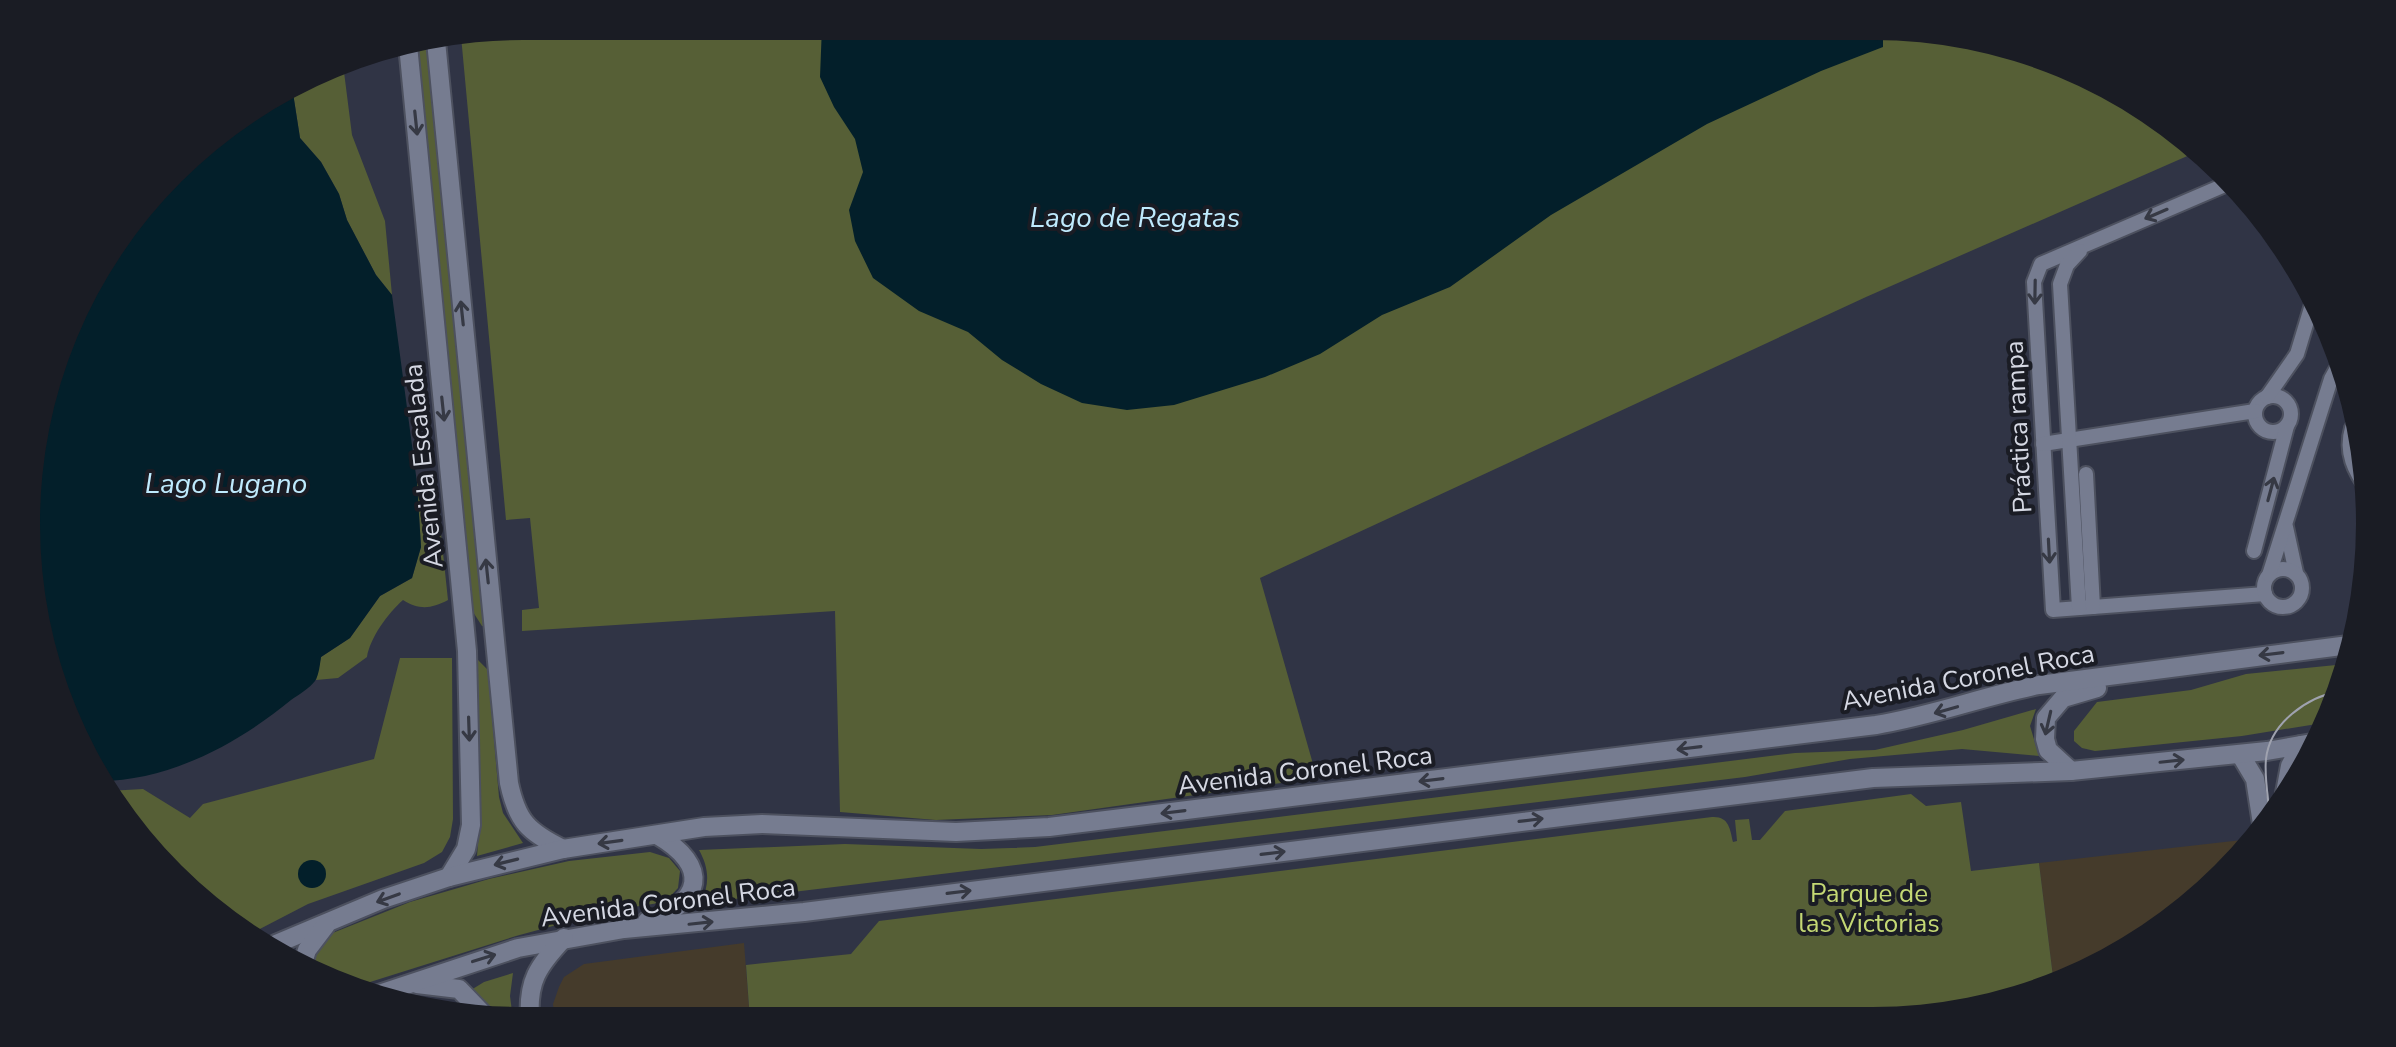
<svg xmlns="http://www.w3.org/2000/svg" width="2396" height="1047" font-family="'Nunito Sans',sans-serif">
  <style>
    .education { fill: #453b2b }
    .green { fill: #565f36 }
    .water { fill: #031f2a }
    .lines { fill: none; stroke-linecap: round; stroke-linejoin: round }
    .minor-casing { stroke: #4d515f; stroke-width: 18 }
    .secondary-casing { stroke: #4d515f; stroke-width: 22 }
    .minor { stroke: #767c90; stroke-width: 14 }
    .secondary { stroke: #767c90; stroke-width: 18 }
    .tram { stroke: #9fa2af; stroke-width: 2 }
    .oneway { stroke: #363944 }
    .labels { text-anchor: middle; stroke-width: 8; stroke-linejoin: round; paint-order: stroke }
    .street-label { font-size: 26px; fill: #d5d8e3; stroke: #1a1c24 }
    .park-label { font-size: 26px; fill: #c4d874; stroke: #1a1c24 }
    .water-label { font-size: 28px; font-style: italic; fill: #bfeafd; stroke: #1a1c24 }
  </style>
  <rect width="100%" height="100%" fill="#303445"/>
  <g class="education">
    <polygon points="2251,839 2251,842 2176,918 2063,983 2054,985 2039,863"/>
    <polygon points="744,943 750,1020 555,1021 553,1004 559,987 564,977 584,964"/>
  </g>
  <g class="green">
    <polygon points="524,26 1873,26 2033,53 2201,150 1866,297 1260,578 1317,778 1052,815 936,820 840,812 835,611 522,631 522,610 539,608 530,518 506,520 461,36"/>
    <polygon points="428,42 485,626 482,626 473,612 418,43"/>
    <polygon points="343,64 352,135 385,221 392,295 376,275 347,220 339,194 321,162 300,138 293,93"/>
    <path d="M 417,483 L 436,487 L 448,600 C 431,609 419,610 403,600 C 388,613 370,638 367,657 L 338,678 L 316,680 L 321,657 L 350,638 L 380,596 L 412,578 L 421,547 Z"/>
    <polygon points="400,658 452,658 453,819 450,837 442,852 424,863 308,904 254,932 196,898 108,791 143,789 190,818 203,804 374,759"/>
    <polygon points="478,660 488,670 499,797 503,813 523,843 477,856 480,819 475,662"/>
    <polygon points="2346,664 2343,684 2323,723 2242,736 2095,751 2082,748 2074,741 2074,731 2097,702 2191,690 2246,674"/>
    <path d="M 2036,709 L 2030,726 L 2039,756 L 1962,749 L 1850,759 L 1745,777 L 701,903 C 710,883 709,868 699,850 L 845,844 L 981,849 L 1035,847 L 1795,753 L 1875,750 L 1963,730 Z"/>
    <path d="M 1911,794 L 1926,806 L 1961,802 L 1971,871 L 2039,863 L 2054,985 L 1938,1017 L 750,1020 L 746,965 L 851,954 L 879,921 L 1712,817 C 1729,816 1730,829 1733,842 L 1737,841 L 1735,820 L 1749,819 L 1752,840 L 1760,840 L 1785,811 Z"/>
    <polygon points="650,852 669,858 680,871 678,888 665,902 608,911 516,936 351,988 309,963 325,936 410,902 489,879 569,861"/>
    <polygon points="513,973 510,996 513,1019 495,1016 471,990 484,982"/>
  </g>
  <g class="water">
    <polygon points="822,26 1873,26 1883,28 1883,47 1821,71 1707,124 1551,215 1450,287 1382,315 1320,354 1265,377 1174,405 1127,410 1082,403 1041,384 1002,360 968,332 919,311 873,278 855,241 849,210 863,172 855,139 834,107 820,77"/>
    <path d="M 293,93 L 300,138 L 321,162 L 339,194 L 347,220 L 376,275 L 392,295 L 417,483 L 421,547 L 412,578 L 380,596 L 350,638 L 321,657 C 320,664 319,675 315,681 C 310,688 298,695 291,700 C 239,743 169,781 100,781 L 93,773 L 35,620 L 35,427 L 93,274 L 196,149 Z"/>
    <circle cx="312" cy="874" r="14"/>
  </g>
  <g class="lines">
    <g class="minor-casing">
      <g id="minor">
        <polyline points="2227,184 2041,264 2034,282 2053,610 2265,594"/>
        <circle cx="2273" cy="414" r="18"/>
        <polyline points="2267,397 2297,354 2314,298"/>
        <path d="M 2352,428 C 2345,452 2354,471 2369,491"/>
        <polyline points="2043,444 2255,411"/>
        <polyline points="2086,474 2093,607"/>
        <polyline points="2286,527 2296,573"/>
        <polyline points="2254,551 2287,426"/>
        <circle cx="2283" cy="588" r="19"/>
        <polyline points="2269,575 2331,379 2336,370"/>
        <polyline points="2079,608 2060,284 2067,265 2080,251"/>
      </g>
    </g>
    <g class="secondary-casing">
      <g id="secondary">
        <path d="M 436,41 L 509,783 C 517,821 528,832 563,849"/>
        <polyline points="408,45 467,651 471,825 466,849 449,877"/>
        <polyline points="2240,754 2255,779 2263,830"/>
        <polyline points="2071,771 2048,750 2045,739 2046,718 2063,698 2097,688"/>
        <polyline points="2285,793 2290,766 2301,745"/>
        <path d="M 647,921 C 703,903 711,866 657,835"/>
        <path d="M 276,944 L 383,899 L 449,877 L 563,849 L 704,827 L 762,824 L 956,832 L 1049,827 L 1876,725 C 1932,716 1984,696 2039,685 L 2349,645"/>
        <polyline points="304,960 307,950 326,925"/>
        <polyline points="417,984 459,989 483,1014"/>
        <polyline points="373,996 518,948 624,929 804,912 1873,778 2071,771 2267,751 2312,743"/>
        <path d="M 530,1021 C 527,980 538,967 564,938"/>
      </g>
    </g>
    <use href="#minor" class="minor"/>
    <use href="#secondary" class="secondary"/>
    <path class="tram" d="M 2270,821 C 2269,801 2264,778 2266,759 C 2270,723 2307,697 2340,691"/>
  </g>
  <defs><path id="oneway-shaft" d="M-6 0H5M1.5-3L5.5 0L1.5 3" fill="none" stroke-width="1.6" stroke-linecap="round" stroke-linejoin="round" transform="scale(2)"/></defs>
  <g class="oneway">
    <use href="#oneway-shaft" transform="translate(416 123) rotate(84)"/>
    <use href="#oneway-shaft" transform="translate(2156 214) rotate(157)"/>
    <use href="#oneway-shaft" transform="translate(2035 292) rotate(91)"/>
    <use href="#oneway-shaft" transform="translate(462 313) rotate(-96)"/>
    <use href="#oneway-shaft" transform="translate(443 409) rotate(84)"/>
    <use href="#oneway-shaft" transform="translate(2271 489) rotate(-75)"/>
    <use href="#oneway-shaft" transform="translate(2049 551) rotate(87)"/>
    <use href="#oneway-shaft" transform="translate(487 571) rotate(-96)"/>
    <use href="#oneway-shaft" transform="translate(2271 654) rotate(173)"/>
    <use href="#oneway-shaft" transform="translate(1946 710) rotate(164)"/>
    <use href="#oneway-shaft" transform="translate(2048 723) rotate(103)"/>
    <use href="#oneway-shaft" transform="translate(469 729) rotate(88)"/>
    <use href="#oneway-shaft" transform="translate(1689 748) rotate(173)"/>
    <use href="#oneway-shaft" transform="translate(2172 761) rotate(-6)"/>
    <use href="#oneway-shaft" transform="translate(1431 780) rotate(173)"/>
    <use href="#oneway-shaft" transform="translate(1173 812) rotate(173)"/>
    <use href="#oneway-shaft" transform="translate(1531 820) rotate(-7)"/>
    <use href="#oneway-shaft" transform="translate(610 842) rotate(172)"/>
    <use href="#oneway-shaft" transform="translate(1273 853) rotate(-7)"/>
    <use href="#oneway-shaft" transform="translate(506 862) rotate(166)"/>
    <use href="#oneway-shaft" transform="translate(959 892) rotate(-7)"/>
    <use href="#oneway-shaft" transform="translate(388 898) rotate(160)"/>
    <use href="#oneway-shaft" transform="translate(701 923) rotate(-6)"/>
    <use href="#oneway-shaft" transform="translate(484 958) rotate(-17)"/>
  </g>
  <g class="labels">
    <g class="street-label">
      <text transform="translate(2018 427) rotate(-93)" y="9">Práctica rampa</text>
      <text transform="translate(423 466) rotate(-96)" y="9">Avenida Escalada</text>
      <text transform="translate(1968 677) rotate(-11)" y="9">Avenida Coronel Roca</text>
      <text transform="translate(1305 770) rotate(-7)" y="9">Avenida Coronel Roca</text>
      <text transform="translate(668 902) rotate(-7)" y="9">Avenida Coronel Roca</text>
    </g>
    <g class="park-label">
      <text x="1869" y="902">Parque de<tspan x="1869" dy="30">las Victorias</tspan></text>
    </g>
    <g class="water-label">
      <text x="1135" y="227">Lago de Regatas</text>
      <text x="226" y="493">Lago Lugano</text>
    </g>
  </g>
  <path d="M0 0H2396V1047H0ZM523 40H1873A483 483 0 0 1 2356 523V524A483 483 0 0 1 1873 1007H523A483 483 0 0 1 40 524V523A483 483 0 0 1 523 40Z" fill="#1a1c24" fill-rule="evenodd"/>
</svg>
